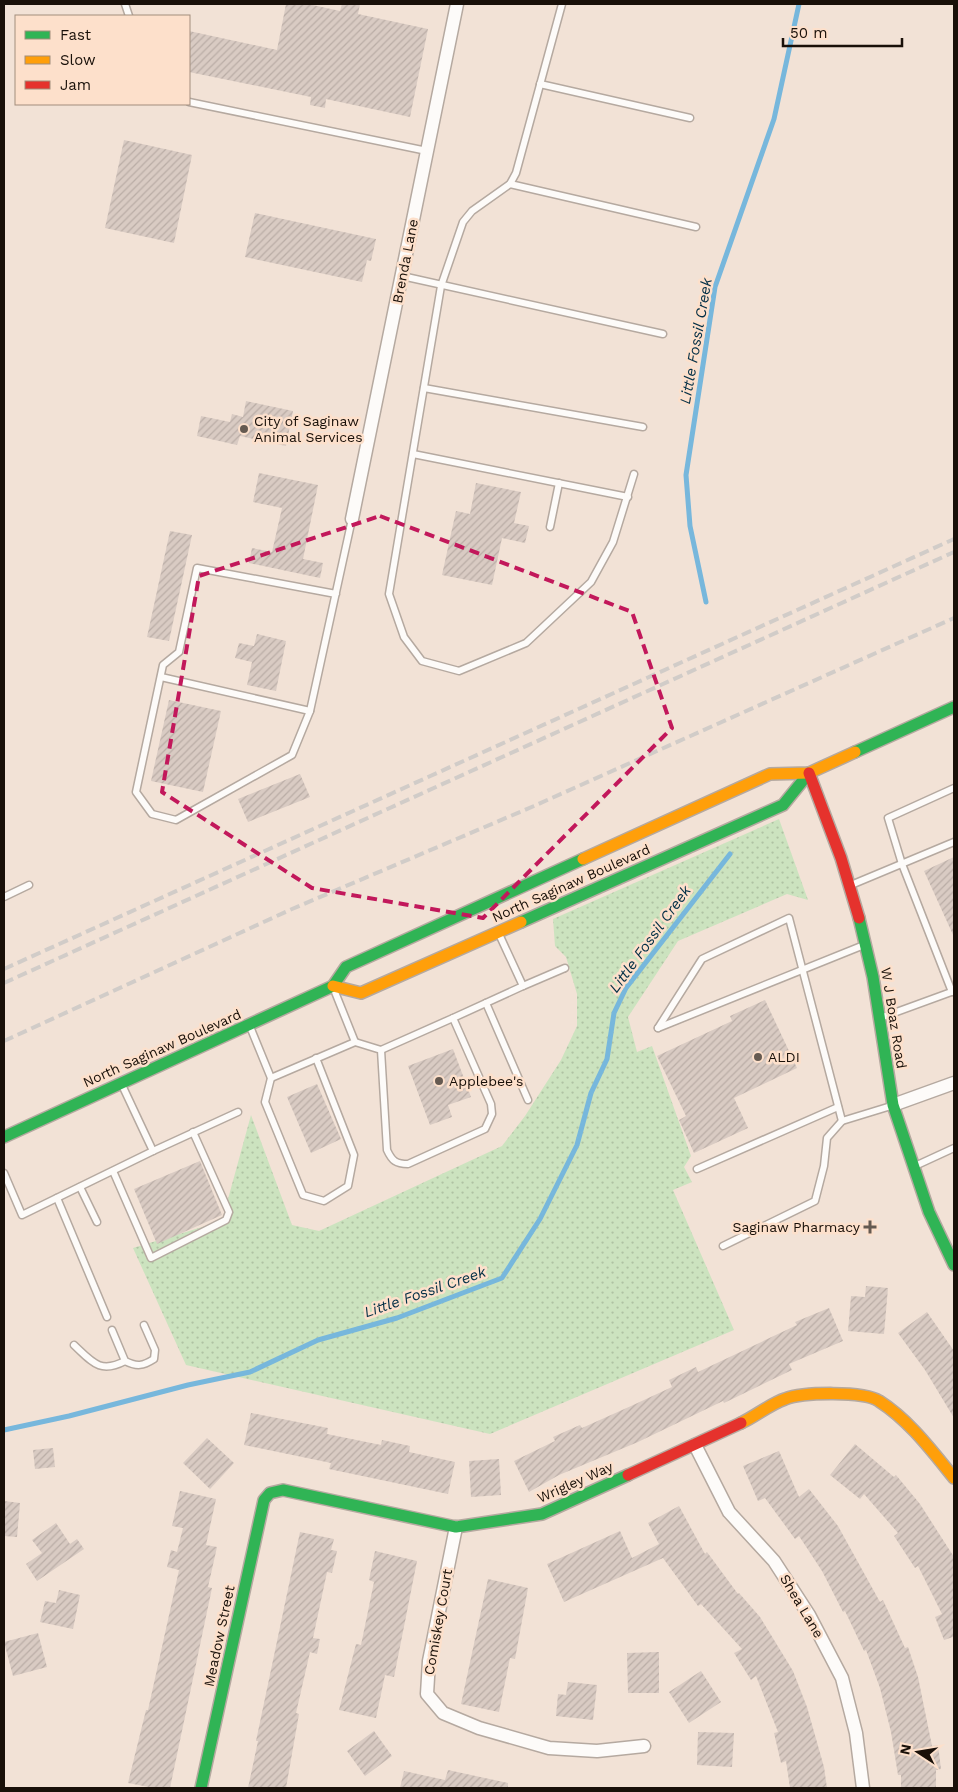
<svg xmlns="http://www.w3.org/2000/svg" width="958" height="1792" font-family="'Work Sans',sans-serif">
  <style>
    .grass { fill: url(#grass-dots) }
    .lines { fill: none; stroke-linecap: round; stroke-linejoin: round }
    .stream { stroke: #77b7dc; stroke-width: 5 }
    .building { fill: url(#building-hatch) }
    .lane-casing { stroke: #b5a9a0; stroke-width: 9 }
    .street-casing { stroke: #b5a9a0; stroke-width: 15 }
    .fast-casing { stroke: #b5a9a0; stroke-width: 14 }
    .slow-casing { stroke: #b5a9a0; stroke-width: 14 }
    .jam-casing { stroke: #b5a9a0; stroke-width: 14 }
    .lane { stroke: #fdfbf9; stroke-width: 6 }
    .street { stroke: #fdfbf9; stroke-width: 12 }
    .fast { stroke: #30b455; stroke-width: 11 }
    .slow { stroke: #ff9f0a; stroke-width: 11 }
    .jam { stroke: #e5322d; stroke-width: 11 }
    .rail { stroke: #d1ccc8; stroke-width: 4; stroke-dasharray: 10 5; stroke-linecap: butt }
    .marked { fill: none; stroke: #c2185b; stroke-width: 4; stroke-dasharray: 10 6; stroke-linejoin: round }
    .poi-dot { fill: #655a51; stroke: #fde0cb; stroke-width: 2 }
    .labels { text-anchor: middle; stroke-width: 5; stroke-linejoin: round; paint-order: stroke }
    .street-label { font-size: 14px; fill: #191009; stroke: #fde0cb }
    .poi-label { font-size: 14px; fill: #191009; stroke: #fde0cb; text-anchor: start }
    .water-label { font-size: 15px; font-style: italic; fill: #032f46; stroke: #fde0cb }
  </style>
  <defs>
    <pattern id="grass-dots" width="8" height="8" patternUnits="userSpaceOnUse" patternTransform="scale(1.25)"><rect width="8" height="8" fill="#cce3bf"/><path d="M2 2h.1M6 6h.1" fill="none" stroke="#afc2a3" stroke-width="1.8" stroke-linecap="round"/></pattern>
    <pattern id="building-hatch" width="6" height="6" patternUnits="userSpaceOnUse" patternTransform="scale(1.25)"><rect width="6" height="6" fill="#d9cbc3"/><path d="M-1 1l2-2M0 6l6-6M5 7l2-2" fill="none" stroke="#baada6"/></pattern>
  </defs>
  <rect width="100%" height="100%" fill="#f2e2d6"/>
  <polygon class="grass" points="779,819 808,900 787,894 678,941 628,1017 637,1052 652,1046 691,1156 684,1167 692,1182 673,1190 734,1330 490,1434 186,1365 133,1248 222,1221 251,1115 292,1225 319,1231 502,1146 525,1116 561,1060 577,1026 577,994 566,957 555,946 553,919"/>
  <g class="lines">
    <g class="stream">
      <polyline points="706,602 690,526 686,475 715,287 774,119 799,4"/>
      <polyline points="4,1430 69,1416 188,1385 250,1372 318,1340 397,1318 502,1278 540,1219 577,1145 591,1093 607,1059 614,1013 626,988 730,854"/>
    </g>
  </g>
  <g class="building">
    <polygon points="286,4 308,4 340,11 342,4 360,4 358,14 428,29 410,117 326,99 325,108 310,105 311,97 189,72 189,31 277,50"/>
    <polygon points="124,140 192,155 174,243 105,228"/>
    <polygon points="255,213 376,239 371,261 367,260 362,282 245,257"/>
    <polygon points="246,401 293,411 286,446 240,436 237,445 197,436 201,416 230,422 232,414 243,417"/>
    <polygon points="259,473 318,485 303,559 323,563 320,578 249,563 252,548 272,552 282,508 253,502"/>
    <polygon points="476,483 521,492 514,523 529,526 525,543 502,538 492,585 442,575 456,511 470,514"/>
    <polygon points="170,531 192,535 169,641 147,637"/>
    <polygon points="257,634 286,641 276,691 247,685 252,662 235,658 239,643 254,646"/>
    <polygon points="169,700 221,711 203,792 151,781"/>
    <polygon points="300,774 310,797 248,822 238,799"/>
    <polygon points="954,857 954,937 924,871"/>
    <polygon points="765,1000 797,1068 734,1098 748,1128 694,1153 679,1120 686,1116 657,1056 732,1021 730,1016"/>
    <polygon points="453,1049 471,1097 448,1105 452,1117 430,1125 408,1066"/>
    <polygon points="317,1084 341,1139 311,1153 287,1097"/>
    <polygon points="200,1161 222,1215 157,1244 134,1189"/>
    <polygon points="866,1286 888,1288 884,1334 848,1331 851,1296 865,1297"/>
    <polygon points="829,1308 843,1341 789,1364 792,1370 757,1387 724,1403 723,1401 638,1442 559,1475 529,1492 514,1461 555,1441 553,1437 580,1425 582,1428 631,1406 672,1387 669,1380 696,1367 698,1372 797,1325 795,1322"/>
    <polygon points="927,1312 954,1351 954,1418 925,1370 898,1333"/>
    <polygon points="251,1413 328,1428 327,1434 381,1445 382,1440 410,1446 409,1452 455,1462 448,1494 329,1469 331,1463 244,1445"/>
    <polygon points="207,1438 234,1463 210,1489 183,1463"/>
    <polygon points="855,1444 894,1477 896,1475 920,1504 954,1557 954,1640 953,1637 944,1640 935,1617 942,1614 918,1566 915,1568 894,1536 898,1533 864,1494 860,1499 830,1475"/>
    <polygon points="53,1448 55,1467 35,1469 33,1450"/>
    <polygon points="779,1451 799,1497 809,1489 838,1526 880,1602 883,1600 905,1648 908,1647 918,1677 932,1746 938,1745 941,1769 936,1770 936,1788 901,1788 901,1775 898,1775 891,1732 880,1688 866,1650 864,1651 845,1611 843,1612 822,1571 799,1536 795,1539 765,1498 758,1501 743,1466"/>
    <polygon points="499,1459 501,1495 471,1497 469,1461"/>
    <polygon points="180,1491 216,1499 206,1545 217,1547 208,1587 212,1588 170,1788 154,1788 128,1783 146,1710 148,1710 179,1570 167,1567 171,1550 177,1552 183,1528 172,1526"/>
    <polygon points="4,1501 20,1503 17,1537 4,1536"/>
    <polygon points="679,1506 705,1554 707,1552 738,1594 739,1593 760,1617 793,1671 807,1707 824,1767 827,1788 790,1788 786,1761 781,1763 774,1733 778,1732 756,1676 751,1680 734,1653 742,1649 701,1604 698,1606 663,1558 564,1602 547,1564 620,1531 632,1558 659,1544 648,1523"/>
    <polygon points="56,1523 70,1544 77,1539 84,1549 37,1581 26,1564 42,1553 32,1540"/>
    <polygon points="300,1532 334,1539 331,1550 337,1551 332,1573 327,1572 313,1638 320,1639 317,1654 310,1652 296,1713 299,1714 286,1788 248,1788 258,1741 256,1741"/>
    <polygon points="375,1551 417,1561 394,1677 385,1675 376,1718 339,1710 356,1644 361,1645 374,1582 369,1580"/>
    <polygon points="488,1579 528,1588 515,1659 510,1658 499,1712 461,1704"/>
    <polygon points="59,1590 80,1595 73,1629 40,1622 45,1601 56,1603"/>
    <polygon points="38,1633 47,1667 13,1676 4,1642"/>
    <polygon points="659,1652 659,1693 628,1693 627,1653"/>
    <polygon points="701,1671 721,1702 689,1723 669,1692"/>
    <polygon points="568,1682 597,1685 593,1720 556,1716 558,1694 566,1695"/>
    <polygon points="374,1731 392,1756 365,1776 347,1751"/>
    <polygon points="698,1732 734,1733 732,1767 697,1765"/>
    <polygon points="448,1770 508,1783 508,1788 400,1788 404,1771 445,1780"/>
  </g>
  <g class="lines">
    <g class="lane-casing">
      <g id="lane">
        <polyline points="125,4 129,16"/>
        <polyline points="562,4 516,173 510,184 472,211 463,222 441,286 389,594 404,637 422,661 459,671 526,643 591,582 613,542 634,474"/>
        <polyline points="540,84 690,118"/>
        <polyline points="189,102 427,151"/>
        <polyline points="510,184 696,227"/>
        <polyline points="402,276 663,334"/>
        <polyline points="424,388 643,427"/>
        <polyline points="413,454 628,497"/>
        <polyline points="550,527 559,483"/>
        <polyline points="336,594 197,568 179,652 163,665 136,792 152,814 176,820 292,755 310,711 352,519"/>
        <polyline points="161,677 310,711"/>
        <polyline points="851,885 954,842"/>
        <polyline points="4,897 29,885"/>
        <polyline points="523,986 565,968"/>
        <polyline points="952,992 902,864 888,818 954,788"/>
        <polyline points="486,1003 528,1100"/>
        <polyline points="880,1018 954,991"/>
        <polyline points="658,1028 702,959 789,918 842,1121 891,1106"/>
        <polyline points="658,1028 864,945"/>
        <polyline points="251,1029 271,1078 265,1102 303,1195 324,1201 348,1186 354,1155 316,1058"/>
        <path d="M 355,1042 L 381,1050 L 387,1150 C 392,1161 396,1164 408,1164 L 485,1129 L 492,1114 L 491,1104 L 453,1018 L 523,986 L 499,934"/>
        <polyline points="381,1050 453,1018"/>
        <polyline points="271,1078 355,1042 335,992"/>
        <polyline points="153,1151 238,1112"/>
        <polyline points="915,1166 954,1148"/>
        <polyline points="697,1169 838,1107"/>
        <polyline points="113,1171 151,1258 226,1220 229,1212 193,1132"/>
        <polyline points="4,1173 22,1215 153,1151 122,1085"/>
        <polyline points="80,1187 97,1222"/>
        <polyline points="57,1198 107,1317"/>
        <polyline points="723,1246 815,1201 824,1166 827,1138 842,1121"/>
        <path d="M 112,1330 L 125,1361 C 137,1367 143,1366 154,1359 L 155,1350 L 144,1325"/>
        <path d="M 74,1345 C 92,1362 100,1374 125,1361"/>
      </g>
    </g>
    <g class="street-casing">
      <g id="street">
        <polyline points="352,519 457,4"/>
        <polyline points="893,1105 954,1083"/>
        <polyline points="695,1445 729,1512 774,1561 809,1615 842,1678 856,1733 863,1788"/>
        <polyline points="456,1527 429,1661 427,1694 443,1713 479,1728 549,1748 597,1751 644,1746"/>
      </g>
    </g>
    <g class="fast-casing">
      <g id="fast">
        <polyline points="855,752 954,707"/>
        <polyline points="859,918 873,977 893,1105 929,1212 954,1265"/>
        <polyline points="521,922 783,805 809,773"/>
        <polyline points="4,1137 333,986 346,967 583,859"/>
        <polyline points="201,1788 264,1500 270,1493 283,1490 456,1527 542,1514 628,1475"/>
      </g>
    </g>
    <g class="slow-casing">
      <g id="slow">
        <polyline points="583,859 770,774 809,773 855,752"/>
        <polyline points="333,986 361,993 521,922"/>
        <path d="M 741,1423 C 756,1416 770,1404 785,1399 C 803,1392 864,1391 879,1401 C 909,1420 932,1451 954,1478"/>
      </g>
    </g>
    <g class="jam-casing">
      <g id="jam">
        <polyline points="809,773 841,858 859,918"/>
        <polyline points="628,1475 741,1423"/>
      </g>
    </g>
    <use href="#lane" class="lane"/>
    <use href="#street" class="street"/>
    <use href="#fast" class="fast"/>
    <use href="#slow" class="slow"/>
    <use href="#jam" class="jam"/>
    <g class="rail">
      <polyline points="4,969 954,539"/>
      <polyline points="4,983 954,552"/>
      <polyline points="4,1041 292,909 534,806 954,618"/>
    </g>
  </g>
  <path class="marked" d="M 380,516 L 632,612 L 672,728 L 483,918 L 312,888 L 162,792 L 199,576 Z"/>
  <g class="poi-dot">
    <circle cx="244" cy="429" r="5"/>
    <circle cx="758" cy="1057" r="5"/>
    <circle cx="439" cy="1081" r="5"/>
    <path d="M867.5 1219.5h5v5h5v5h-5v5h-5v-5h-5v-5h5z"/>
  </g>
  <g class="labels">
    <g class="street-label">
      <text transform="translate(405 261) rotate(-79)" y="5">Brenda Lane</text>
      <text transform="translate(571 883) rotate(-24)" y="5">North Saginaw Boulevard</text>
      <text transform="translate(894 1018) rotate(81)" y="5">W J Boaz Road</text>
      <text transform="translate(162 1048) rotate(-24)" y="5">North Saginaw Boulevard</text>
      <text transform="translate(575 1482) rotate(-24)" y="5">Wrigley Way</text>
      <text transform="translate(802 1606) rotate(59)" y="5">Shea Lane</text>
      <text transform="translate(438 1622) rotate(-80)" y="5">Comiskey Court</text>
      <text transform="translate(219 1636) rotate(-78)" y="5">Meadow Street</text>
    </g>
    <g class="poi-label">
      <text x="254" y="426">City of Saginaw<tspan x="254" dy="16">Animal Services</tspan></text>
      <text x="768" y="1062">ALDI</text>
      <text x="449" y="1086">Applebee's</text>
      <text x="860" y="1232" text-anchor="end">Saginaw Pharmacy</text>
    </g>
    <g class="water-label">
      <text transform="translate(696 341) rotate(-80)" y="5">Little Fossil Creek</text>
      <text transform="translate(650 939) rotate(-54)" y="5">Little Fossil Creek</text>
      <text transform="translate(425 1292) rotate(-19)" y="5">Little Fossil Creek</text>
    </g>
  </g>
  <rect width="958" height="1792" fill="none" stroke="#191009" stroke-width="10"/>
  <rect x="15" y="15" width="175" height="90" fill="#fde0cb" stroke="#a28d7d"/>
  <rect x="25" y="31" width="25" height="8" fill="#30b455" stroke="#a28d7d"/>
  <text x="60" y="40" font-size="15" fill="#191009">Fast</text>
  <rect x="25" y="56" width="25" height="8" fill="#ff9f0a" stroke="#a28d7d"/>
  <text x="60" y="65" font-size="15" fill="#191009">Slow</text>
  <rect x="25" y="81" width="25" height="8" fill="#e5322d" stroke="#a28d7d"/>
  <text x="60" y="90" font-size="15" fill="#191009">Jam</text>
  <g transform="translate(918 1752) rotate(282)" stroke="#fde0cb" stroke-width="4" paint-order="stroke">
  <path d="M0-4L9 19L0 12L-9 19Z" fill="#191009"/>
  <text y="-8" font-size="14" font-weight="bold" text-anchor="middle" fill="#191009">N</text>
  </g>
  <path d="M783 38v8h119v-8" fill="none" stroke="#191009" stroke-width="2.5"/>
  <text x="790" y="38" font-size="15" fill="#191009" stroke="#fde0cb" stroke-width="4" paint-order="stroke">50 m</text>
</svg>
